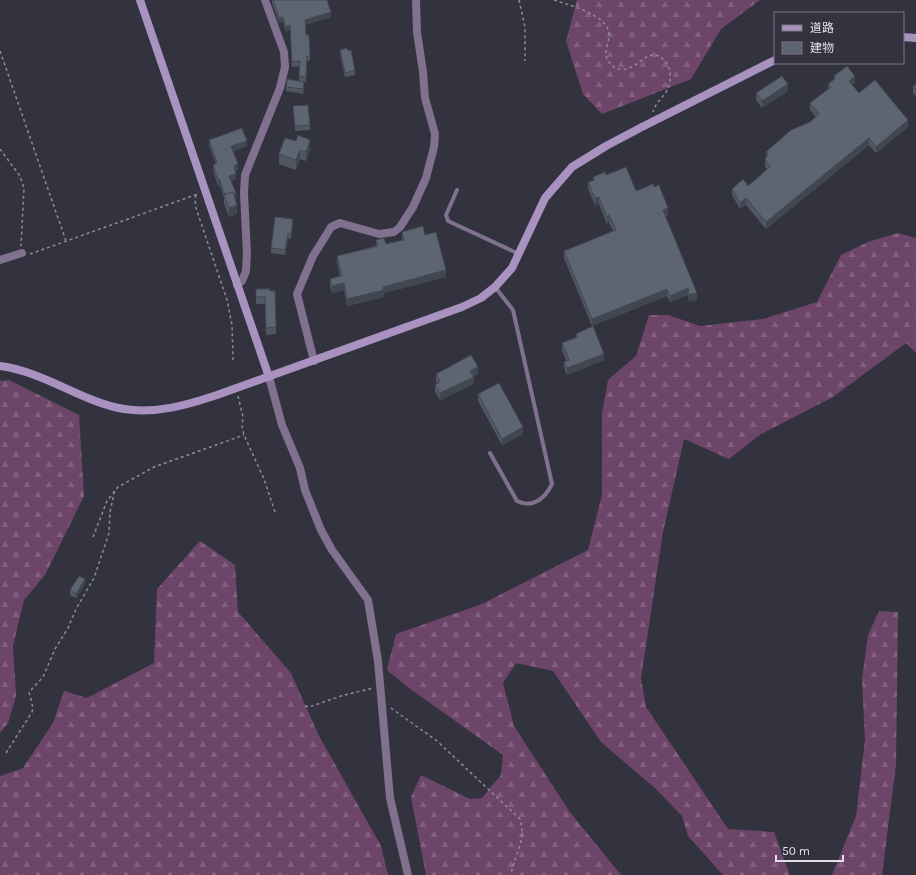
<svg xmlns="http://www.w3.org/2000/svg" width="916" height="875" font-family="Karla,'Noto Sans JP',sans-serif">
  <style>
    .forest { fill: url(#forest-firs) }
    .lines { fill: none; stroke-linecap: round; stroke-linejoin: round }
    .path { stroke: #8d8d97; stroke-width: 1.5; stroke-dasharray: 3 3; stroke-linecap: butt }
    .lane { stroke: #80718e; stroke-width: 4 }
    .street { stroke: #80718e; stroke-width: 8 }
    .secondary { stroke: #aa92c0; stroke-width: 8 }
    .wall { fill: #505762 }
    .shaded-wall { fill: #414750 }
    .building { fill: #5d6572; stroke: #414750 }
  </style>
  <defs>
    <pattern id="forest-firs" width="22" height="20" patternUnits="userSpaceOnUse"><rect width="22" height="20" fill="#6d4568"/><path d="M5 1l3.5 6h-7zM16 11l3.5 6h-7z" fill="#82607e"/></pattern>
  </defs>
  <rect width="100%" height="100%" fill="#333340"/>
  <g class="forest">
    <polygon points="577,0 760,0 721,29 691,79 602,114 583,94 566,41"/>
    <polygon points="898,233 916,238 916,353 906,343 833,397 761,434 729,459 684,439 663,532 641,678 646,707 728,829 774,832 790,875 723,875 688,836 682,816 656,789 601,742 553,671 516,663 503,683 514,726 569,811 621,875 426,875 411,797 421,775 470,799 482,798 501,775 503,755 409,688 387,670 396,634 482,604 588,550 602,495 602,413 608,380 636,356 649,315 668,315 700,326 763,319 817,302 841,255 868,242"/>
    <polygon points="9,380 79,415 84,496 45,575 24,600 13,646 16,696 8,723 0,733 0,381"/>
    <polygon points="200,541 235,565 238,612 291,673 318,734 381,846 388,875 0,875 0,776 23,768 53,723 64,691 87,698 154,663 157,589"/>
    <polygon points="879,611 898,612 896,764 882,875 832,875 856,816 865,740 862,679 868,635"/>
  </g>
  <g class="lines">
    <g class="path">
      <polyline points="519,0 525,27 525,61"/>
      <path d="M 554,0 C 569,5 599,13 607,27 C 615,44 594,54 617,69 C 621,69 625,70 629,68 C 643,63 651,45 666,62 C 671,68 671,79 669,86 C 666,96 655,102 653,112"/>
      <polyline points="0,51 66,241"/>
      <polyline points="0,149 20,176 24,188 21,246"/>
      <polyline points="196,195 195,200 196,208 227,300 232,325 233,360"/>
      <polyline points="30,254 198,194"/>
      <polyline points="238,396 243,417 242,426 244,435 264,479 275,512"/>
      <polyline points="93,537 107,501 118,487 154,467 244,435"/>
      <polyline points="305,706 309,707 341,696 373,688"/>
      <path d="M 391,708 L 437,741 L 520,819 C 527,840 514,855 511,875"/>
      <polyline points="6,753 32,712 33,708 29,692 43,677 55,649 68,628 76,609 94,578 109,533 110,512 115,489"/>
    </g>
    <g class="lane">
      <polyline points="457,190 446,215 448,221 519,254"/>
      <path d="M 490,453 L 517,501 C 533,509 545,498 552,484 L 513,310 L 495,287"/>
    </g>
    <g class="street">
      <polyline points="0,260 22,253"/>
      <polyline points="237,285 242,281 246,271 247,253 244,194 245,175 280,88 285,67 284,52 265,0"/>
      <polyline points="314,361 297,294 313,256 328,232 331,227 340,223 379,234 394,232 400,227 413,207 426,178 434,147 435,134 425,98 423,72 417,32 416,0"/>
      <polyline points="269,377 282,425 300,468 305,490 321,530 332,550 368,600 378,661 390,798 408,875"/>
    </g>
    <g class="secondary">
      <polyline points="140,0 269,377"/>
      <polyline points="903,37 916,38"/>
      <path d="M 0,366 C 45,372 82,402 124,409 C 157,414 187,405 217,395 L 462,307 L 481,298 L 495,287 L 512,268 L 545,198 L 572,167 L 606,146 L 640,128 L 775,60"/>
    </g>
  </g>
  <g class="wall">
    <polygon points="272,0 327,0 331,17 305,25 306,35 310,56 310,61 307,61 306,82 299,81 300,66 292,67 290,30 286,32 283,22 279,23 272,3"/>
    <polygon points="340,50 355,71 355,75 345,77 340,55"/>
    <polygon points="834,76 855,83 852,86 859,93 908,127 876,153 869,145 766,229 746,205 740,209 732,195 732,189 748,186 767,169 765,167 765,160 766,157 766,152 810,122 816,117 810,110 810,103 828,89 828,84 834,79"/>
    <polygon points="916,84 916,96 913,93 913,86"/>
    <polygon points="286,87 304,87 303,94 286,91"/>
    <polygon points="788,91 762,108 756,100 756,93"/>
    <polygon points="293,106 310,125 310,130 295,131"/>
    <polygon points="285,138 310,149 306,161 300,159 296,170 279,164 279,154"/>
    <polygon points="209,140 247,146 233,151 238,170 235,171 236,179 231,181 236,199 235,199 237,214 229,217 224,204 224,197 220,185 218,186 213,170 213,165 216,164 209,145"/>
    <polygon points="606,175 636,191 654,187 668,215 665,216 697,300 689,302 688,295 670,302 667,296 592,326 564,258 564,251 613,231 609,222 607,224 599,204 595,205 588,189 588,182 593,180 593,177"/>
    <polygon points="293,224 291,239 288,238 285,255 271,253 271,248"/>
    <polygon points="402,232 425,235 446,277 384,293 384,297 347,306 344,290 332,293 330,286 330,279 340,276 337,262 337,256 376,246 376,240 386,244 402,240"/>
    <polygon points="256,289 270,291 275,291 276,334 266,335 265,304 256,304"/>
    <polygon points="576,334 604,360 567,375 564,368 564,362 566,361 562,350 562,343 576,337"/>
    <polygon points="436,374 478,374 473,376 474,384 440,400 435,392 435,385 437,384 436,381"/>
    <polygon points="478,394 523,434 502,445 478,401"/>
    <polygon points="85,584 76,598 70,595 70,590"/>
  </g>
  <g class="shaded-wall">
    <polygon points="331,12 331,17 305,25 305,20"/>
    <polygon points="283,17 283,22 279,23 279,18"/>
    <polygon points="290,25 290,30 286,32 286,27"/>
    <polygon points="855,76 855,83 849,88 849,81"/>
    <polygon points="788,84 788,91 762,108 762,101"/>
    <polygon points="908,120 908,127 876,153 876,147"/>
    <polygon points="869,138 869,145 766,229 766,222"/>
    <polygon points="310,140 310,149 306,161 306,152"/>
    <polygon points="247,141 247,146 231,152 231,146"/>
    <polygon points="300,150 300,159 296,170 296,160"/>
    <polygon points="238,164 238,170 234,171 234,166"/>
    <polygon points="236,174 236,179 229,182 229,176"/>
    <polygon points="218,180 220,180 220,185 218,186"/>
    <polygon points="236,193 236,199 227,202 226,197"/>
    <polygon points="599,197 599,204 595,205 595,198"/>
    <polygon points="746,198 746,205 740,209 740,203"/>
    <polygon points="237,205 237,214 229,217 229,208"/>
    <polygon points="668,208 668,215 663,217 663,210"/>
    <polygon points="609,215 609,222 607,224 607,217"/>
    <polygon points="293,219 293,224 291,239 291,234"/>
    <polygon points="288,234 288,238 285,255 285,250"/>
    <polygon points="446,270 446,277 384,293 384,297 347,306 347,299 383,287"/>
    <polygon points="344,283 344,290 332,293 332,286"/>
    <polygon points="688,288 688,295 670,302 670,296"/>
    <polygon points="667,289 667,296 592,326 592,319"/>
    <polygon points="697,293 697,300 689,302 689,295"/>
    <polygon points="604,354 604,360 567,375 567,368"/>
    <polygon points="478,367 478,374 470,378 470,371"/>
    <polygon points="474,377 474,384 440,400 440,393"/>
    <polygon points="523,427 523,434 502,445 502,439"/>
    <polygon points="85,579 85,584 76,598 76,594"/>
  </g>
  <g class="building">
    <polygon points="273,0 327,0 331,12 305,20 306,35 309,35 310,56 307,56 306,77 299,76 300,61 292,62 290,25 286,27 283,17 279,18"/>
    <polygon points="347,48 348,51 351,50 355,71 345,73 340,50"/>
    <polygon points="847,66 855,76 849,81 859,93 875,80 908,120 876,147 869,138 766,222 746,198 740,203 732,189 743,179 748,186 770,167 765,160 768,153 766,152 791,130 810,122 819,114 810,103 831,87 828,84 836,78 834,76"/>
    <polygon points="782,76 788,84 762,101 756,93"/>
    <polygon points="287,79 304,82 303,89 286,87"/>
    <polygon points="916,84 916,89 913,86"/>
    <polygon points="308,105 310,125 295,126 293,106"/>
    <polygon points="242,128 247,141 231,146 238,164 234,166 236,174 229,176 236,193 233,194 233,192 225,195 220,180 218,180 213,165 217,163 209,140"/>
    <polygon points="298,135 310,140 306,152 300,150 296,160 279,154 285,138 296,141"/>
    <polygon points="626,167 636,191 653,184 654,187 659,185 668,208 663,210 697,293 689,295 688,288 670,296 667,289 592,319 564,251 616,230 609,215 607,217 599,197 595,198 588,182 594,180 593,177 605,172 606,175"/>
    <polygon points="233,192 237,205 229,208 224,195"/>
    <polygon points="275,217 293,219 291,234 288,234 285,250 271,248"/>
    <polygon points="423,226 425,235 436,232 446,270 383,287 384,290 347,299 344,283 332,286 330,279 342,276 337,256 378,246 376,240 384,238 386,244 404,240 402,232"/>
    <polygon points="256,289 270,289 270,291 275,291 276,327 266,328 265,297 256,297"/>
    <polygon points="593,326 604,354 567,368 564,362 569,360 562,343 578,337 576,334"/>
    <polygon points="471,355 478,367 470,371 474,377 440,393 435,385 440,382 436,374"/>
    <polygon points="499,383 523,427 502,439 478,394"/>
    <polygon points="79,576 85,579 76,594 70,590"/>
  </g>
  <rect x="774" y="12" width="130" height="52" fill="#333340" stroke="#787884"/>
  <rect x="782" y="25" width="20" height="6" fill="#aa92c0" stroke="#787884"/>
  <text x="810" y="32" font-size="12" fill="#e0e0e9">道路</text>
  <rect x="782" y="42" width="20" height="12" fill="#5d6572" stroke="#787884"/>
  <text x="810" y="52" font-size="12" fill="#e0e0e9">建物</text>
  <path d="M776 855v6h67v-6" fill="none" stroke="#e0e0e9" stroke-width="2"/>
  <text x="782" y="855" font-size="12" fill="#e0e0e9" stroke="#333340" stroke-width="3" paint-order="stroke">50 m</text>
</svg>
